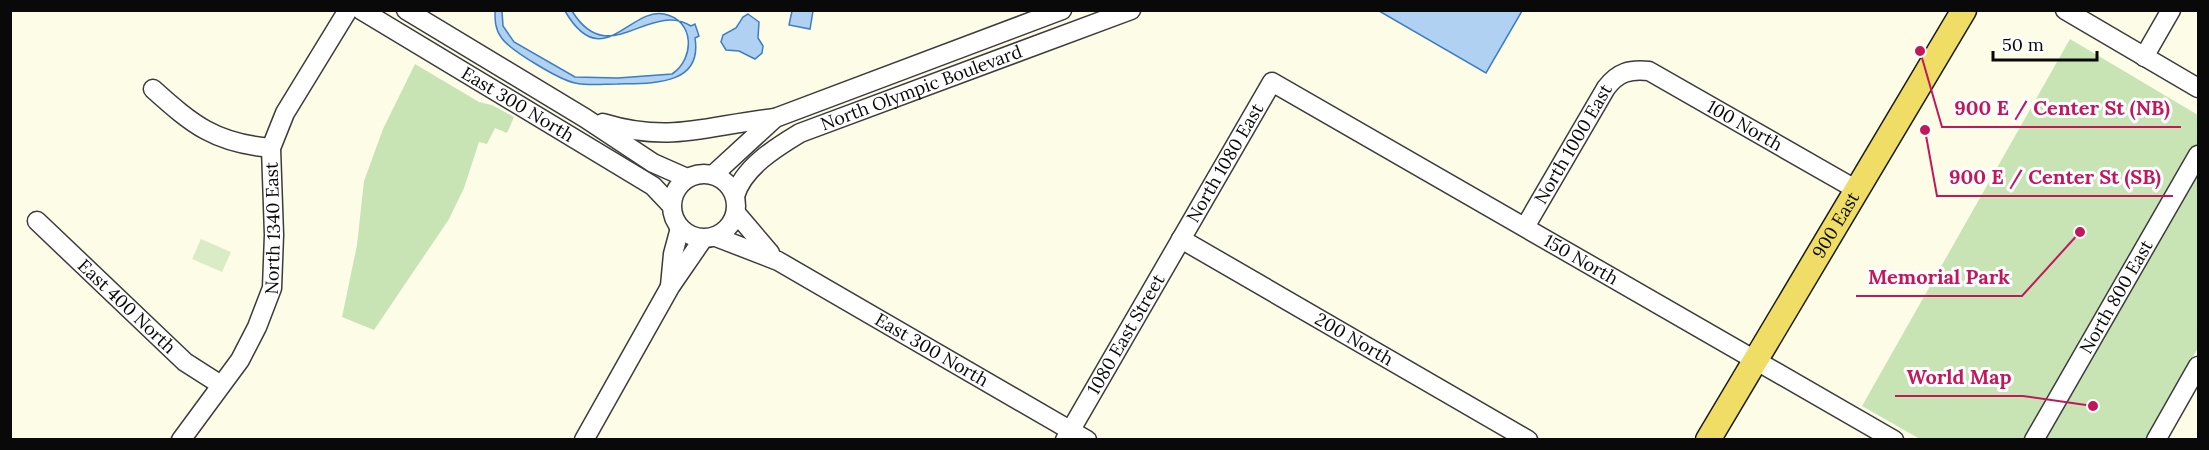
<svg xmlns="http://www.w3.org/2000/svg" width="2209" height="450" font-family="Lora,serif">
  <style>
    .green { fill: #c8e4b5 }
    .pitch { fill: #daecc6 }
    .water { fill: #b0d1f1; stroke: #3d7ec2; stroke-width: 1.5 }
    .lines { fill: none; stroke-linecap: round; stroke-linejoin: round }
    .minor-casing { stroke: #3c3c3c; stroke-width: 21 }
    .major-casing { stroke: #1a1a1a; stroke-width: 27 }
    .minor { stroke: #fff; stroke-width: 18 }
    .major { stroke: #efdd66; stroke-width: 24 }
    .labels { text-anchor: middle; stroke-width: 6; stroke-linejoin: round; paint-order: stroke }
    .street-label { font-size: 18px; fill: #090909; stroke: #fff }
    .leader { fill: none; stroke: #c2185b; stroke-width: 2 }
    .callout-dot { fill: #c2185b; stroke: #fff; stroke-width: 2 }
    .callout-label { font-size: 20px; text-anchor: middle; font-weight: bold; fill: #c2185b; stroke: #fff; stroke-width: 6; stroke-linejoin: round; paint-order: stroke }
  </style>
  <rect width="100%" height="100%" fill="#fdfce7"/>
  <g class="green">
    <polygon points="2070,39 2198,115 2198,348 2146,439 1920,439 1862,406"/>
    <polygon points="415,64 479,102 492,105 514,117 507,133 495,128 487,144 479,142 464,188 449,219 374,330 342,317 357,245 364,181 383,129"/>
  </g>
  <polygon class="pitch" points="201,239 231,252 222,272 192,259"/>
  <g class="water">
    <path d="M 495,11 L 502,11 L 503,26 L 514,42 L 575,77 L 618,78 L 672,74 C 695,59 695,20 664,14 C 630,7 602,75 565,11 L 572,11 C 609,71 649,0 691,26 L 695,24 L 699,36 L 695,38 C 703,87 649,83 617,84 C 604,84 589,86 575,83 C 560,80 509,50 501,37 C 495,29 495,20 495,11 Z"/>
    <polygon points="792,11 813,11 810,29 789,25"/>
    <polygon points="1379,11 1522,10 1522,11 1486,73"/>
    <polygon points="748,14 759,22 758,38 763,46 762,53 755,59 739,51 726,50 721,42 723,35 736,28 743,17"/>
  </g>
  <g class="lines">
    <g class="minor-casing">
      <g id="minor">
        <path id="s1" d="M 361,10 L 653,186 L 671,205"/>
        <polyline points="406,10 585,118 653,163 687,178"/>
        <polyline points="2065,10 2198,88"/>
        <polyline points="2144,57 2171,10"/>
        <path d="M 153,89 C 193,125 215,143 271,148"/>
        <path d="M 603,123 C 672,144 708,125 775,118"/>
        <circle cx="704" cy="206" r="32"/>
        <polyline points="713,175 775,118 1062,10"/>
        <path id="s2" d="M 735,196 C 743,168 775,148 800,133 L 1131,10"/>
        <polyline points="736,213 770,253"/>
        <path id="s3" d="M 37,221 L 185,362 L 221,385"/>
        <path id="s4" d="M 1525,227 L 1606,88 C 1618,72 1630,69 1649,71 L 1857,190"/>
        <path id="s5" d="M 716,237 L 778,261 L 1087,440"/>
        <path id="s6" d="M 1181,239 L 1528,440"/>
        <polyline points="670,286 673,254 680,228"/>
        <path id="s7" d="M 181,440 L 240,360 L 257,327 L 272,288 L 274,235 L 271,148 L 285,113 L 348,10"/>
        <polyline points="584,440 670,287 703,239"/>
        <path id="s8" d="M 1065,440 L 1272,82 L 1894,440"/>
        <path id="s9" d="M 2034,440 L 2198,155"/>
        <polyline points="2156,440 2198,366"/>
      </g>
    </g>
    <g class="major-casing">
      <g id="major">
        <path id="s10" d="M 1708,440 L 1964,10"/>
      </g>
    </g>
    <use href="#minor" class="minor"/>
    <use href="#major" class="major"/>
  </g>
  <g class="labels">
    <g class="street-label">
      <text dy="6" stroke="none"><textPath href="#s2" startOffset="222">North Olympic Boulevard</textPath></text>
      <text dy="6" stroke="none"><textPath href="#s1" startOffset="183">East 300 North</textPath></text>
      <text dy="6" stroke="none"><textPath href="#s4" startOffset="320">100 North</textPath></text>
      <text dy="6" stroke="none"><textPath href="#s4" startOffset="96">North 1000 East</textPath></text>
      <text dy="6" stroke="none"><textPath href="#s8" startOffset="320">North 1080 East</textPath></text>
      <text dy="6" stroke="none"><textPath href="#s10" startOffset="250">900 East</textPath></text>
      <text dy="6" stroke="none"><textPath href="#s7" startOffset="238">North 1340 East</textPath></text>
      <text dy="6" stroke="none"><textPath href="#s8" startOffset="770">150 North</textPath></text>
      <text dy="6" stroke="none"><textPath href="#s9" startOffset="165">North 800 East</textPath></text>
      <text dy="6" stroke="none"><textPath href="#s3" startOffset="124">East 400 North</textPath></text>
      <text dy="6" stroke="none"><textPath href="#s8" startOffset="122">1080 East Street</textPath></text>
      <text dy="6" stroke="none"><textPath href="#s6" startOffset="200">200 North</textPath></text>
      <text dy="6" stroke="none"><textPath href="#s5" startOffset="244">East 300 North</textPath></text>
    </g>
  </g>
  <path class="leader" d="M1920 51L1942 127H2181M1925 130L1937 196H2173M2080 232L2022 296H1856M2093 406L2023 396H1895"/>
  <g class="callout-dot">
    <circle cx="1920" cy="51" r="6"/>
    <circle cx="1925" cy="130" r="6"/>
    <circle cx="2080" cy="232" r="6"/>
    <circle cx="2093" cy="406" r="6"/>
  </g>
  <g class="callout-label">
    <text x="2062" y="115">900 E / Center St (NB)</text>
    <text x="2055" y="184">900 E / Center St (SB)</text>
    <text x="1939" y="284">Memorial Park</text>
    <text x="1959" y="384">World Map</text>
  </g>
  <rect width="2209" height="450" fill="none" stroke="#090909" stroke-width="24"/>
  <path d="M1993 51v9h104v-9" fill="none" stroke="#090909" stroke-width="3"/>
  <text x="2002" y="51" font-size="18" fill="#090909" stroke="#ffffff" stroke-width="4.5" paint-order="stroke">50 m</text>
</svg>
